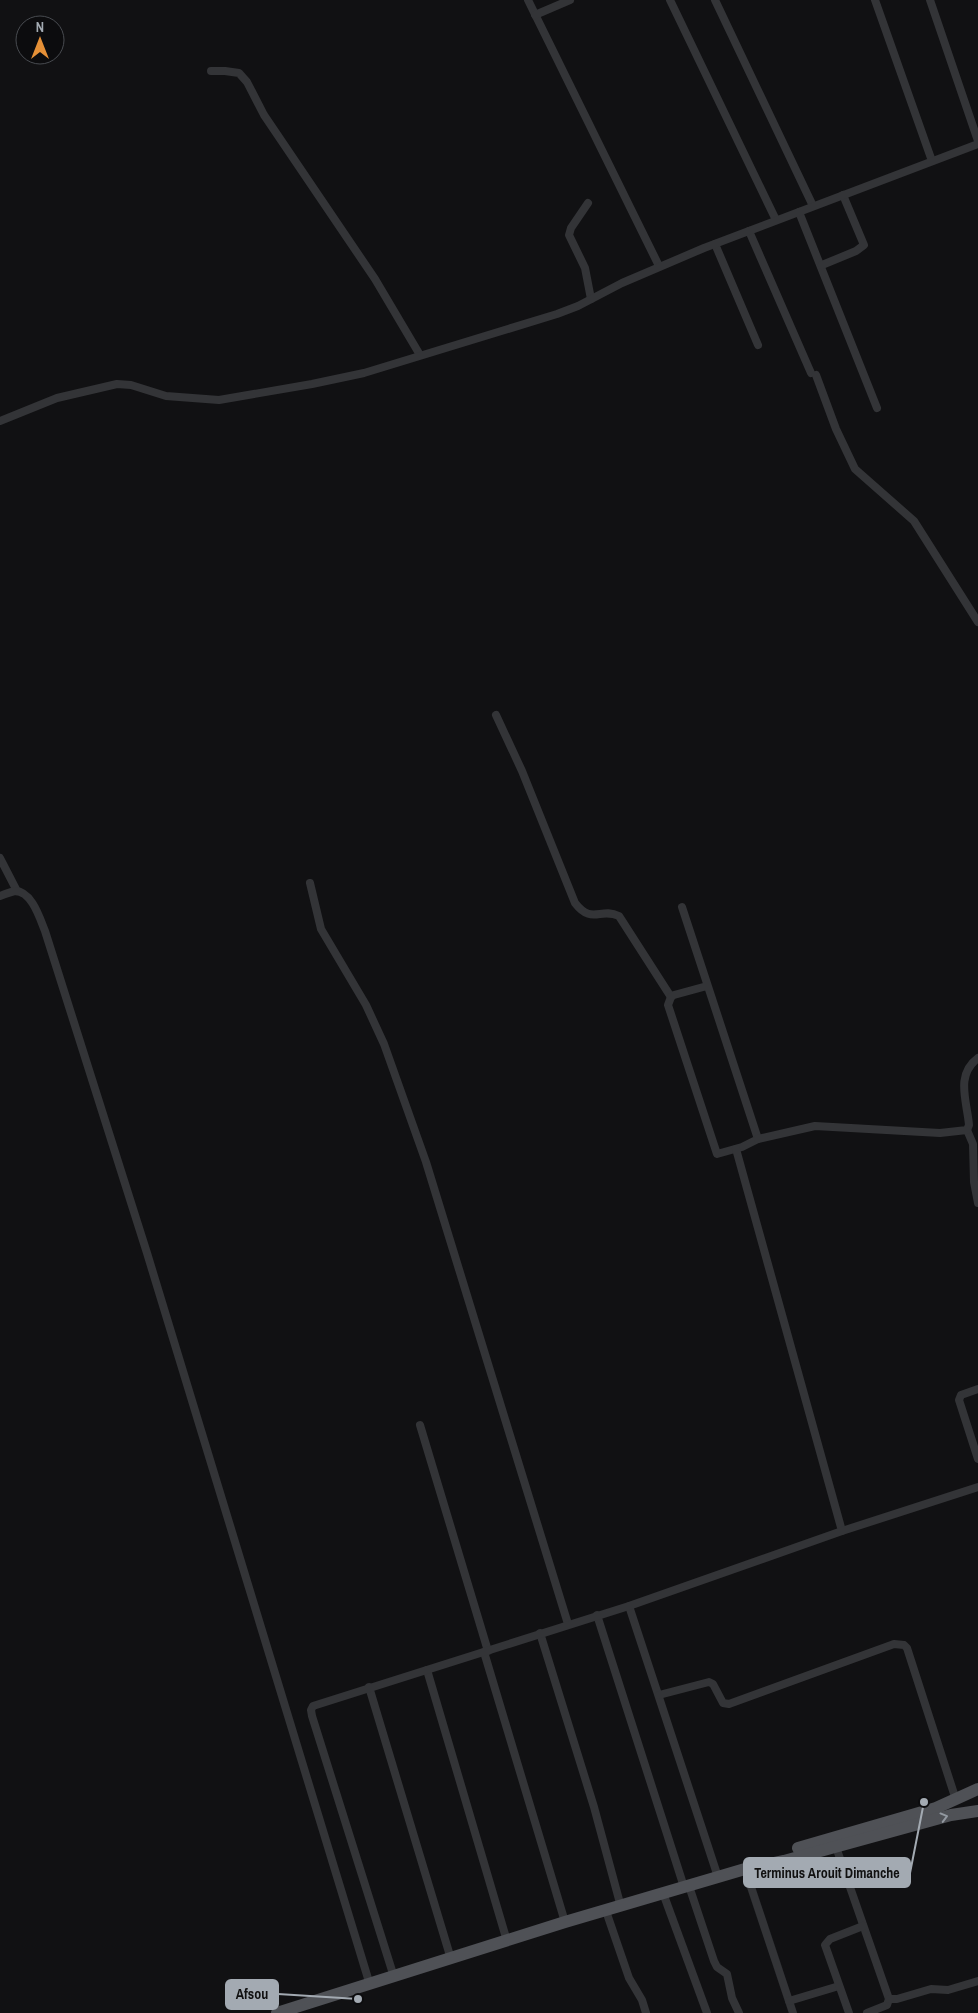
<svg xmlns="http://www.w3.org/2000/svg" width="978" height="2013" font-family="'Archivo Narrow',sans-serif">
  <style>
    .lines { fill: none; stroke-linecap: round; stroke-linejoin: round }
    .minor { stroke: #333437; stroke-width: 8 }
    .primary { stroke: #4f5156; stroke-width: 12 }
    .oneway { stroke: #9298a0 }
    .leader { fill: none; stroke: #a3aab2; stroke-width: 2 }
    .callout-dot { fill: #a3aab2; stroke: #0c0c0e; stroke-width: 2 }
    .callout { fill: #a3aab2; stroke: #a3aab2; stroke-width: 2 }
    .callout-label { font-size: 14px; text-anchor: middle; font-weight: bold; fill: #111 }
  </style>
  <rect width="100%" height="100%" fill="#111113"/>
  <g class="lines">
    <g class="minor">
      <polyline points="528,0 659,266"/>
      <polyline points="670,0 776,220"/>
      <polyline points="715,0 813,206"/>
      <polyline points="875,0 932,161"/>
      <polyline points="930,0 978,141"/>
      <polyline points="535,15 570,0"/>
      <polyline points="211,71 225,71 239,73 247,82 264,115 375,279 420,355"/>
      <polyline points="588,203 571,228 569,235 585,268 591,299"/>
      <polyline points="799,212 877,408"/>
      <polyline points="749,231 811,373"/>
      <polyline points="715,244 758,345"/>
      <polyline points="822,265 856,251 864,245 843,195"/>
      <polyline points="816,375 836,429 855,469 914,521 978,622"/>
      <polyline points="0,421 57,398 117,384 131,385 166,396 219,400 312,384 364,373 557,314 578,306 622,283 704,248 978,144"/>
      <path d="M 496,715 L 522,771 L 575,903 C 592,925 600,907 619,916 L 671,997"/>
      <polyline points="0,858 17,891"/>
      <polyline points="310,883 321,929 366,1005 384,1044 426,1162 568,1624"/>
      <path d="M 0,896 C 5,894 10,892 15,891 C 32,891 40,919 45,931 L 147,1253 L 370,1985"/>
      <polyline points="682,907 758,1139 742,1147 717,1154 668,1005 671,997 674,995 707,986"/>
      <polyline points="967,1130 973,1144 974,1182 978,1203"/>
      <path d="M 758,1139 L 815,1126 L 940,1133 L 967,1130 L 969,1125 C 967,1101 955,1075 978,1058"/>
      <polyline points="736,1149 842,1531"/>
      <polyline points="978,1389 961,1395 959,1400 978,1459"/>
      <polyline points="420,1425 488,1651"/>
      <polyline points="629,1606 718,1877"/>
      <polyline points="597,1615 684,1887"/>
      <polyline points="540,1633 594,1807 621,1907"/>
      <polyline points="484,1652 565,1922"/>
      <polyline points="427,1670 507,1941"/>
      <polyline points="369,1687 451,1959"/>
      <polyline points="659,1695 709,1682 713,1684 723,1703 729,1704 894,1644 904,1645 907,1648 956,1800"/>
      <polyline points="836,1847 889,1999 887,2005 867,2013"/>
      <polyline points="745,1869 793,2013"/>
      <polyline points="689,1886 714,1961 717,1967 727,1974 732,1998 739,2013"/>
      <polyline points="663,1893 707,2013"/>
      <polyline points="606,1911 629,1978 642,2000 646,2013"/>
      <polyline points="394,1977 312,1716 311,1710 313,1706 629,1606 842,1531 978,1487"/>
      <polyline points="889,1999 897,1999 931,1989 948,1990 978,1981"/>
      <polyline points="789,2001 839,1986"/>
      <polyline points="849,2013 825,1945 830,1939 863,1926"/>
    </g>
    <g class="primary">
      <polyline points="798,1848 936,1808 978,1789"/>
      <polyline points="277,2013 565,1922 745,1869 784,1861 951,1815 978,1811"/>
    </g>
  </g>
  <defs><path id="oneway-chevron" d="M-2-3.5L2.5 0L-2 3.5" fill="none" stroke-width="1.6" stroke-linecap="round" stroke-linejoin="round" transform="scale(1.25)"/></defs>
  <use class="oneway" href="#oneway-chevron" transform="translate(944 1817) rotate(-15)"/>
  <path class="leader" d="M924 1802L910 1873M358 1999L278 1994"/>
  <g class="callout-dot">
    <circle cx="924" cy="1802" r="5"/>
    <circle cx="358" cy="1999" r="5"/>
  </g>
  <g class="callout">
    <rect x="744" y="1858" width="166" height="29" rx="5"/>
    <rect x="226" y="1980" width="52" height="29" rx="5"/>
  </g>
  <g class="callout-label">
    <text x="827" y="1878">Terminus Arouit Dimanche</text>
    <text x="252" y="1999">Afsou</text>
  </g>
  <g transform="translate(40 40)"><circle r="24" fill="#0c0c0e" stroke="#484b50"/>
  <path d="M0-4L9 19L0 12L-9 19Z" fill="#e59037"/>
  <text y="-8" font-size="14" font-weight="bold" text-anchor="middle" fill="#a3aab2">N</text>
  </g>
</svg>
